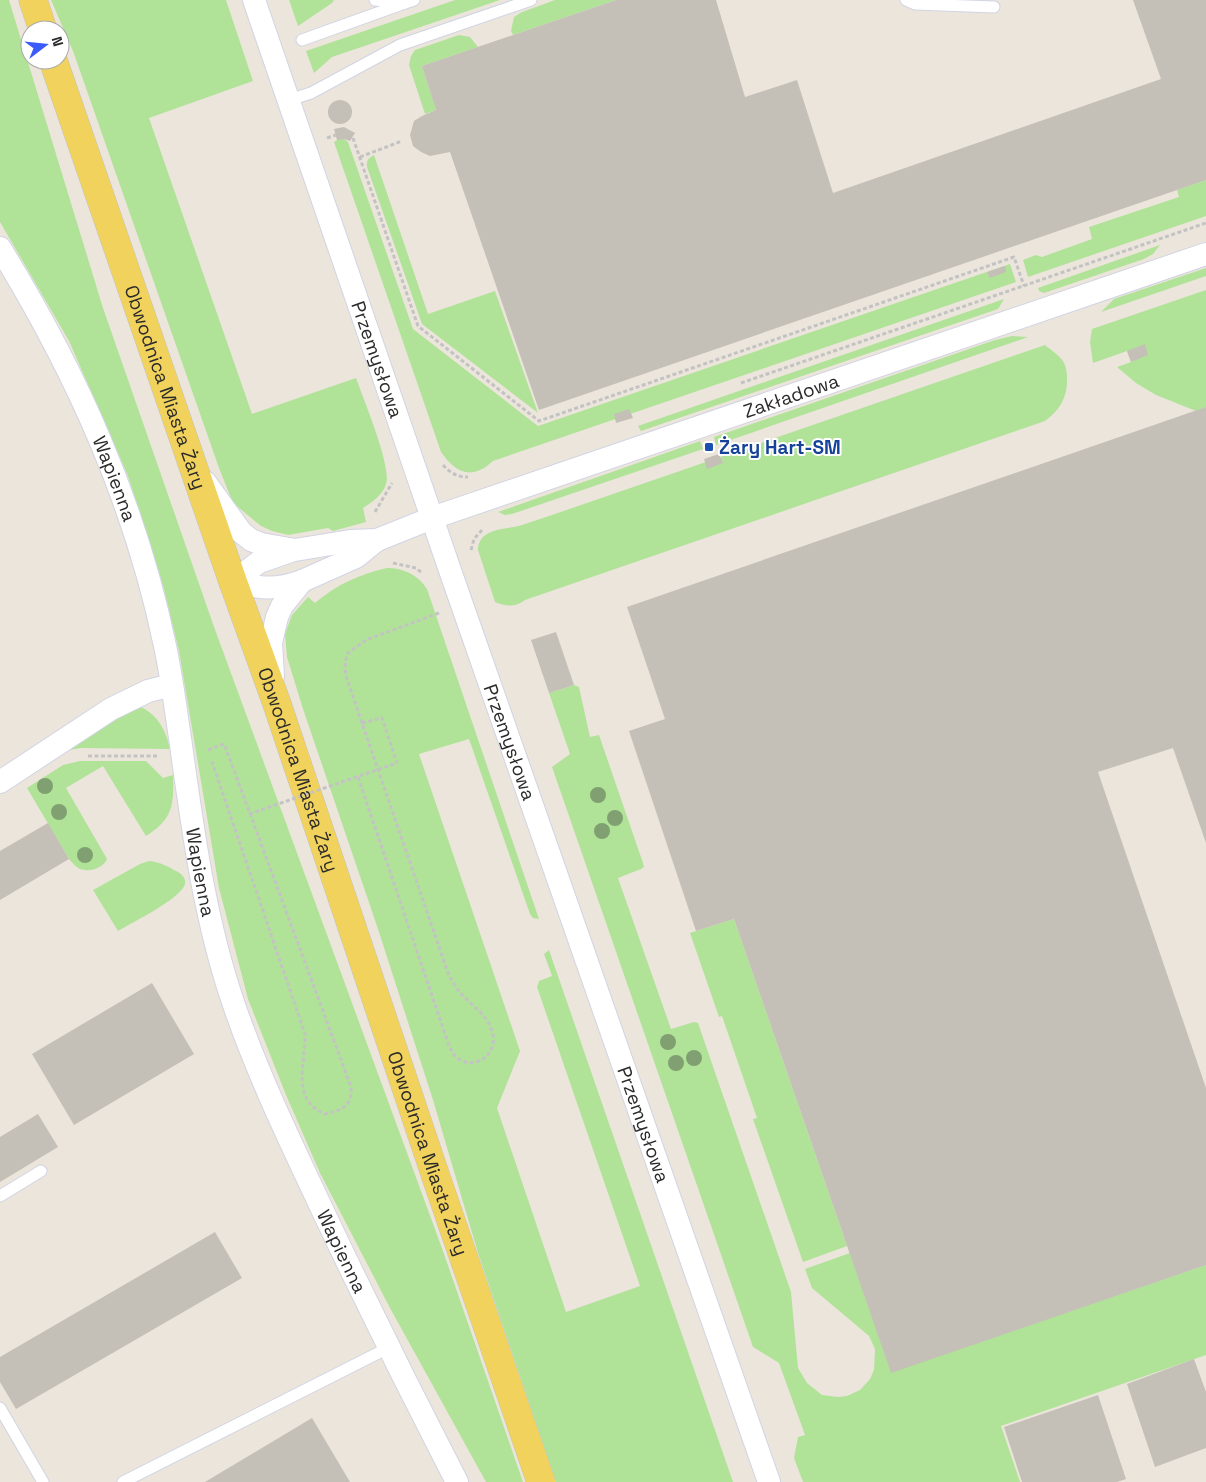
<svg xmlns="http://www.w3.org/2000/svg" width="1206" height="1482" font-family="'Space Grotesk',sans-serif">
  <style>
    .green { fill: #b0e398 }
    .building { fill: #c4bfb7 }
    .lines { fill: none; stroke-linecap: round; stroke-linejoin: round }
    .lane-casing { stroke: #d1d4e3; stroke-width: 13 }
    .street-casing { stroke: #d1d4e3; stroke-width: 24 }
    .primary-casing { stroke: #c3c3c3; stroke-width: 29 }
    .path { stroke: #c3c3c3; stroke-width: 3; stroke-dasharray: 4 2.5; stroke-linecap: butt }
    .lane { stroke: #fff; stroke-width: 11 }
    .street { stroke: #fff; stroke-width: 22 }
    .primary { stroke: #f1d25c; stroke-width: 28 }
    .path-bridge { stroke: #c3c3c3; stroke-width: 3; stroke-dasharray: 4 2.5; stroke-linecap: butt }
    .tree { fill: #80a071 }
    .transit-dot { fill: #1a4fb4; stroke: #fff; stroke-width: 2 }
    .labels { text-anchor: middle; stroke-width: 4; stroke-linejoin: round; paint-order: stroke }
    .street-label { font-size: 19px; fill: #2a2a2a; stroke: #fff }
    .transit-label { font-size: 19px; font-weight: bold; fill: #164399; stroke: #fff; text-anchor: start }
  </style>
  <rect width="100%" height="100%" fill="#ece5dc"/>
  <g class="green">
    <polygon points="0,0 9,0 103,308 213,624 443,1251 523,1482 486,1482 390,1308 320,1173 286,1095 248,999 219,888 179,651 163,585 128,476 69,341 0,222"/>
    <path d="M 51,0 L 226,0 L 253,81 L 149,118 L 252,414 L 356,378 C 363,398 392,467 386,484 C 383,495 372,502 363,508 L 366,522 L 333,531 L 328,528 L 288,535 L 272,531 L 261,526 L 233,503 L 219,468 L 73,51 Z"/>
    <polygon points="289,0 334,0 332,3 298,26"/>
    <polygon points="455,0 500,0 332,57 314,73 306,51"/>
    <polygon points="555,0 616,0 513,35 511,31 514,17 522,12"/>
    <polygon points="459,35 470,37 478,47 422,66 436,110 425,114 409,65 411,56 415,50"/>
    <path d="M 339,139 L 344,139 L 348,142 L 413,329 L 538,426 L 1010,264 L 1016,282 L 493,461 C 489,464 485,468 480,470 C 463,478 450,465 441,452 L 334,142 Z"/>
    <path d="M 374,155 L 428,314 L 495,291 L 538,413 L 422,324 L 367,167 C 366,161 368,158 374,155 Z"/>
    <polygon points="1206,180 1206,216 1028,277 1023,260 1036,255 1042,257 1092,239 1089,227 1179,197 1177,190"/>
    <polygon points="1160,245 1153,254 1144,259 1044,293 1039,291 1038,288"/>
    <polygon points="1206,268 1206,276 1101,312 1114,299"/>
    <polygon points="1206,290 1206,407 1196,411 1156,395 1136,383 1117,367 1131,362 1127,351 1093,363 1090,342 1092,329"/>
    <polygon points="1004,299 998,309 641,431 638,426"/>
    <polygon points="1012,336 1028,337 716,445 714,437 995,340"/>
    <path d="M 1045,345 C 1051,350 1059,355 1063,361 C 1066,366 1067,372 1067,377 C 1068,397 1060,410 1045,421 L 525,600 C 515,608 505,606 495,602 L 478,550 C 479,527 507,530 522,525 C 532,522 542,518 552,515 Z"/>
    <polygon points="700,441 703,449 512,514 505,515 498,512"/>
    <path d="M 387,568 C 404,568 418,575 427,589 L 539,919 L 533,918 L 530,914 L 469,739 L 419,754 L 520,1051 L 497,1108 L 566,1312 L 640,1286 L 537,987 L 539,981 L 552,976 L 544,954 L 549,950 L 733,1482 L 556,1482 L 478,1253 L 433,1100 L 378,929 L 303,709 L 287,657 L 285,634 L 292,615 L 308,597 L 315,603 C 336,585 360,574 387,568 Z"/>
    <polygon points="574,685 579,687 590,737 599,735 643,863 644,867 641,869 618,878 671,1029 694,1022 698,1023 791,1292 798,1368 807,1383 822,1395 838,1397 847,1396 860,1390 870,1379 874,1370 875,1349 869,1336 812,1288 805,1269 850,1253 891,1372 1206,1265 1206,1355 1001,1426 1020,1482 803,1482 794,1458 798,1437 805,1435 779,1363 753,1347 552,767 570,754 549,693"/>
    <path d="M 136,705 C 156,712 166,729 170,749 L 80,748 L 64,751 Z"/>
    <path d="M 80,761 L 146,761 L 163,778 L 173,775 C 174,805 173,819 146,836 L 103,766 L 66,788 L 107,859 C 103,869 87,873 78,868 C 75,866 72,862 69,859 L 27,788 L 63,765 Z"/>
    <path d="M 149,861 C 160,862 169,867 178,872 C 184,876 188,881 183,888 C 172,903 135,921 118,931 L 93,890 L 140,864 Z"/>
    <polygon points="734,919 847,1246 803,1262 753,1119 757,1118 722,1016 719,1017 690,933"/>
  </g>
  <g class="building">
    <polygon points="616,0 716,0 745,97 797,80 833,193 1161,79 1133,0 1206,0 1206,180 539,410 450,152 430,156 421,152 413,146 410,135 414,121 422,116 436,110 422,66"/>
    <circle cx="340" cy="112" r="12"/>
    <polygon points="344,127 355,133 350,141 344,139 337,140 334,129"/>
    <polygon points="1005,266 1006,272 990,278 987,272"/>
    <polygon points="1145,344 1148,355 1131,362 1127,351"/>
    <polygon points="1206,407 1206,843 1173,748 1098,772 1206,1088 1206,1265 891,1373 734,919 696,931 629,731 665,719 627,607"/>
    <polygon points="629,409 633,418 616,423 614,414"/>
    <polygon points="719,454 723,463 707,469 704,459"/>
    <polygon points="556,632 574,685 549,693 531,640"/>
    <polygon points="48,823 69,859 0,900 0,851"/>
    <polygon points="152,983 194,1054 74,1125 32,1054"/>
    <polygon points="38,1114 58,1147 0,1182 0,1137"/>
    <polygon points="215,1232 242,1278 16,1409 0,1382 0,1357"/>
    <polygon points="1194,1359 1206,1392 1206,1448 1155,1467 1127,1384"/>
    <polygon points="1098,1395 1126,1479 1117,1482 1022,1482 1004,1427"/>
    <polygon points="312,1418 350,1482 205,1482"/>
  </g>
  <g class="lines">
    <g class="lane-casing">
      <g id="lane">
        <polyline points="375,0 405,3 414,0"/>
        <polyline points="906,0 915,4 994,7"/>
        <polyline points="302,40 405,3"/>
        <polyline points="289,100 311,93 400,45 531,0"/>
        <polyline points="0,1196 41,1171"/>
        <polyline points="0,1408 43,1482"/>
        <polyline points="123,1482 388,1348"/>
      </g>
    </g>
    <g class="street-casing">
      <g id="street">
        <path id="s1" d="M 254,0 L 453,579 L 769,1482"/>
        <path id="s2" d="M 0,248 C 76,372 135,502 165,646 C 172,678 176,712 181,745 C 193,832 205,921 234,1005 C 258,1075 290,1141 321,1207 C 365,1300 410,1391 457,1482"/>
        <path id="s3" d="M 205,482 L 241,532 L 251,540 L 261,544 L 295,550 L 350,541 L 377,540 L 432,518 L 1206,254"/>
        <polyline points="233,582 259,562 291,551"/>
        <path d="M 233,582 C 261,588 274,591 302,581"/>
        <polyline points="273,676 271,643 277,617 282,606 302,581 356,557 377,540"/>
        <polyline points="0,782 111,709 148,691 172,685"/>
      </g>
    </g>
    <g class="primary-casing">
      <g id="primary">
        <polyline points="33,0 43,30"/>
        <path id="s4" d="M 53,60 L 233,582 L 277,704 L 437,1180 L 541,1482"/>
      </g>
    </g>
    <g class="path">
      <polyline points="327,138 336,135"/>
      <polyline points="353,138 418,326 539,421 1014,257 1024,286"/>
      <polyline points="360,157 402,141"/>
      <polyline points="741,383 1206,223"/>
      <path d="M 443,465 C 450,473 457,477 468,477"/>
      <polyline points="375,512 392,483"/>
      <polyline points="471,550 474,539 482,530"/>
      <polyline points="393,563 416,568 422,573"/>
      <polyline points="362,723 382,718 397,763"/>
      <path d="M 208,750 L 224,744 L 225,746 L 351,1087 C 352,1107 342,1110 325,1114 C 290,1100 306,1063 305,1034 L 211,759"/>
      <polyline points="88,756 157,756"/>
      <path d="M 358,777 L 448,1043 C 450,1047 452,1053 455,1056 C 471,1072 497,1057 493,1035 C 490,1016 470,1005 458,990 C 454,985 451,979 448,973 L 362,723 L 346,676 L 345,667 L 346,659 L 348,653 L 366,640 L 439,613"/>
    </g>
    <use href="#lane" class="lane"/>
    <use href="#street" class="street"/>
    <use href="#primary" class="primary"/>
    <polyline class="path-bridge" points="249,814 397,763"/>
  </g>
  <g class="tree">
    <circle cx="45" cy="786" r="8"/>
    <circle cx="598" cy="795" r="8"/>
    <circle cx="59" cy="812" r="8"/>
    <circle cx="615" cy="818" r="8"/>
    <circle cx="602" cy="831" r="8"/>
    <circle cx="85" cy="855" r="8"/>
    <circle cx="668" cy="1042" r="8"/>
    <circle cx="694" cy="1058" r="8"/>
    <circle cx="676" cy="1063" r="8"/>
  </g>
  <rect class="transit-dot" x="704" y="442" width="10" height="10" rx="2.5"/>
  <g class="labels">
    <g class="street-label">
      <text dy="7" stroke="none"><textPath href="#s1" startOffset="380">Przemysłowa</textPath></text>
      <text dy="7" stroke="none"><textPath href="#s4" startOffset="346">Obwodnica Miasta Żary</textPath></text>
      <text dy="7" stroke="none"><textPath href="#s3" startOffset="641">Zakładowa</textPath></text>
      <text dy="7" stroke="none"><textPath href="#s2" startOffset="258">Wapienna</textPath></text>
      <text dy="7" stroke="none"><textPath href="#s1" startOffset="785">Przemysłowa</textPath></text>
      <text dy="7" stroke="none"><textPath href="#s4" startOffset="751">Obwodnica Miasta Żary</textPath></text>
      <text dy="7" stroke="none"><textPath href="#s2" startOffset="662">Wapienna</textPath></text>
      <text dy="7" stroke="none"><textPath href="#s1" startOffset="1190">Przemysłowa</textPath></text>
      <text dy="7" stroke="none"><textPath href="#s4" startOffset="1156">Obwodnica Miasta Żary</textPath></text>
      <text dy="7" stroke="none"><textPath href="#s2" startOffset="1068">Wapienna</textPath></text>
    </g>
    <g class="transit-label">
      <text x="719" y="454">Żary Hart-SM</text>
    </g>
  </g>
  <g transform="translate(45 45) rotate(74)"><circle r="24" fill="#ffffff" stroke="#aaaaaa"/>
  <path d="M0-4L9 19L0 12L-9 19Z" fill="#3b5afa"/>
  <text y="-8" font-size="14" font-weight="bold" text-anchor="middle" fill="#2a2a2a">N</text>
  </g>
</svg>
